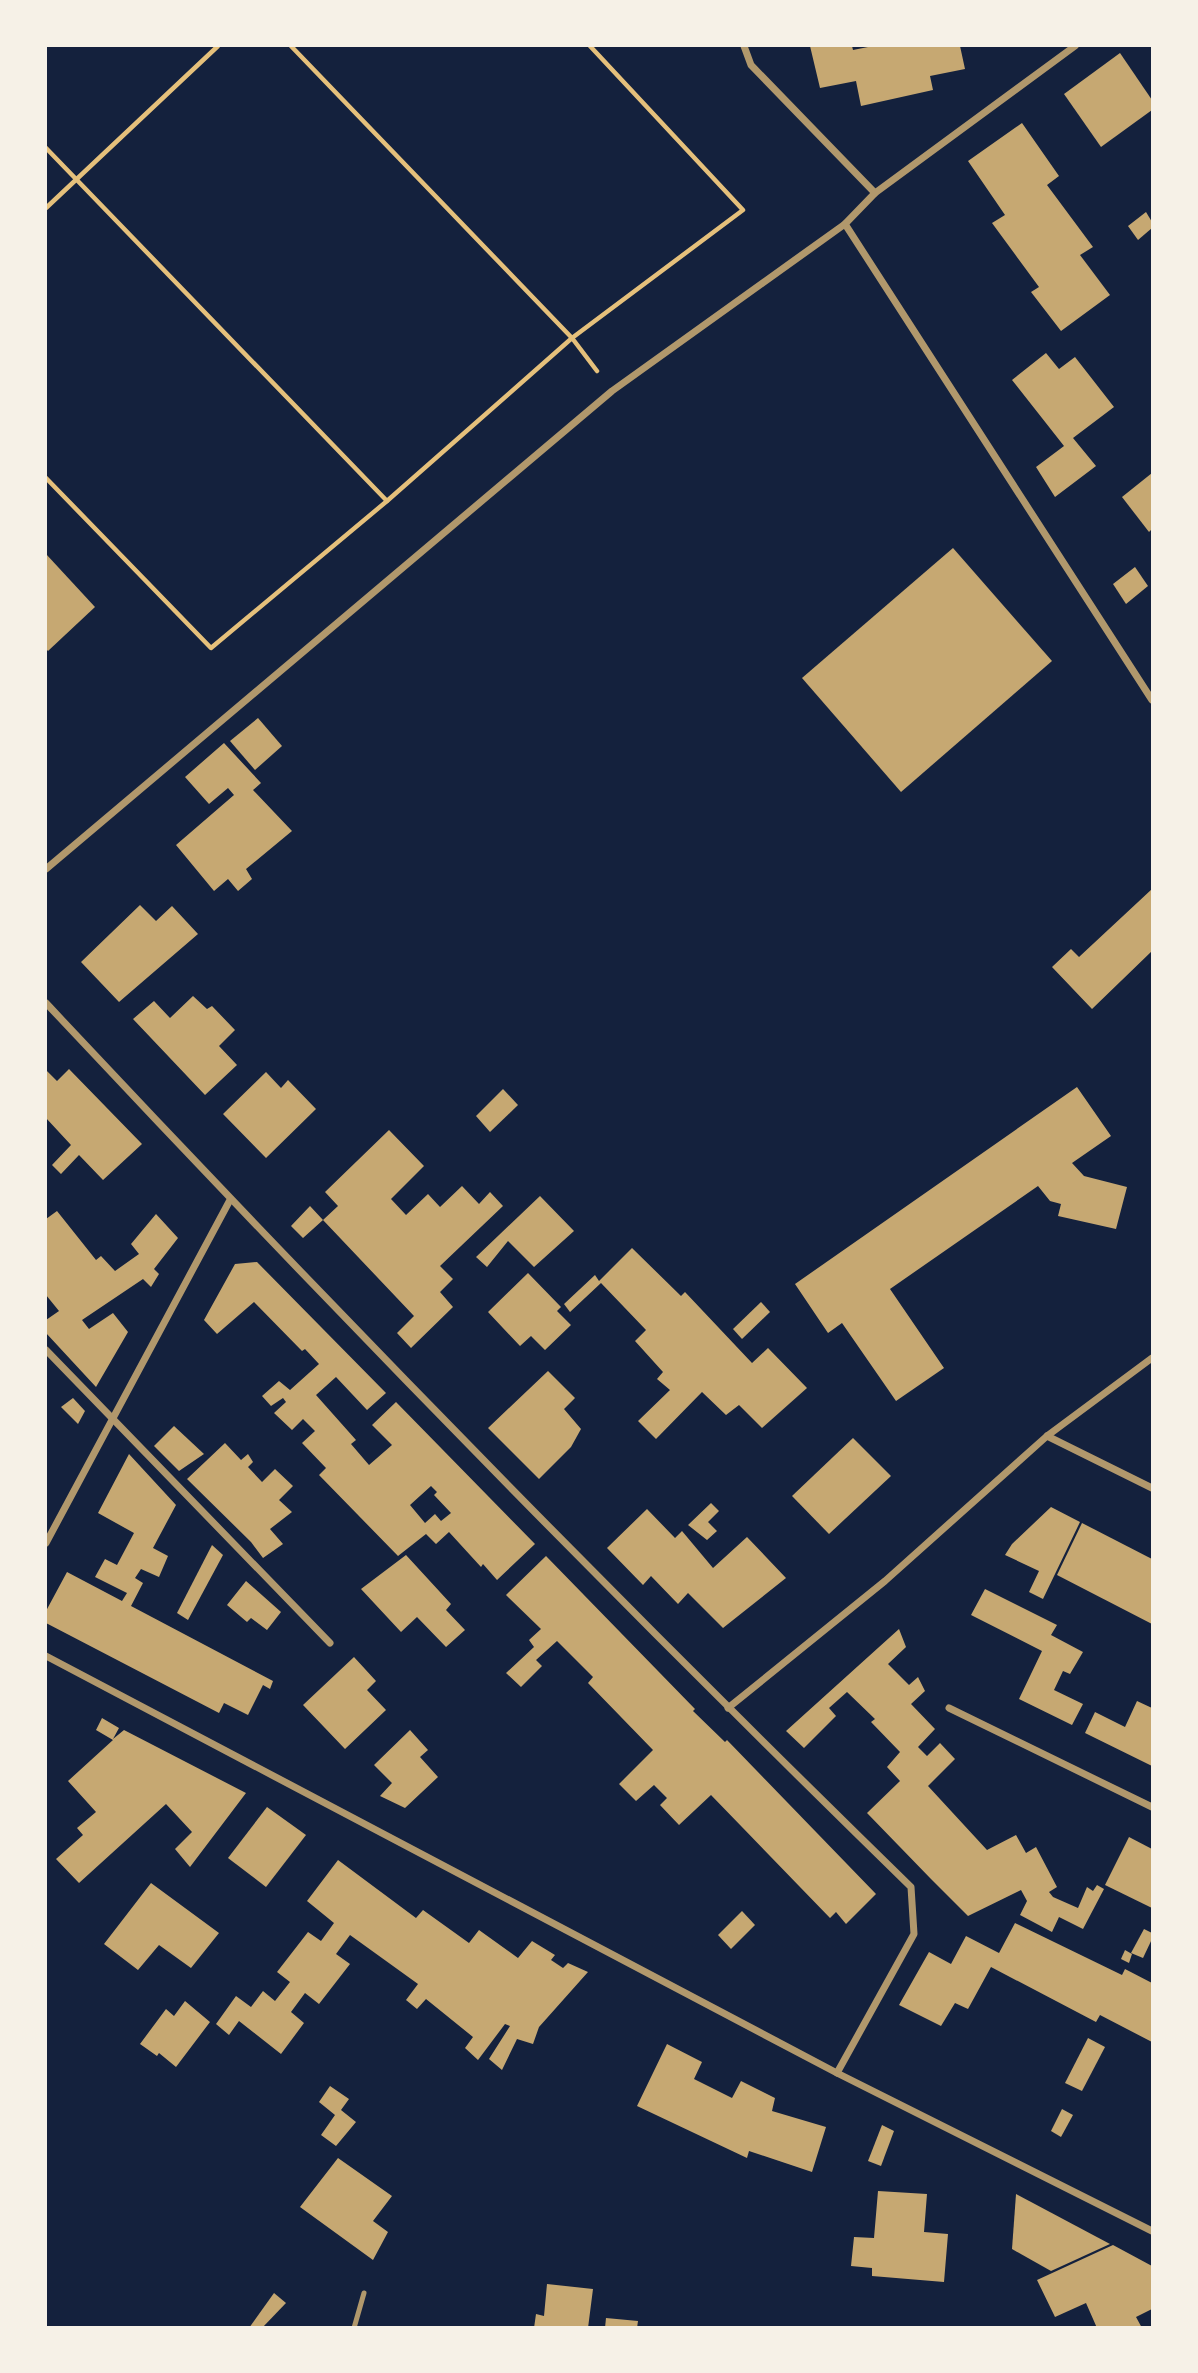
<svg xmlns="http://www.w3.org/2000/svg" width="1198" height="2373" font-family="'Varela Round',sans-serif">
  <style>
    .building { fill: #c6a872; fill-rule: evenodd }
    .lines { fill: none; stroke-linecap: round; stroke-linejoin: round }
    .path { stroke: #e5c07b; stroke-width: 4.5 }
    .service { stroke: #b1986c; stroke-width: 5 }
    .minor { stroke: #b1986c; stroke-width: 7 }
  </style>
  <rect width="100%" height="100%" fill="#14213d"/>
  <g class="building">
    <polygon points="810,46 852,46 853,50 873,46 960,46 965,69 930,76 933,90 861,106 856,81 820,88"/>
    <polygon points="1120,53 1152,100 1152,110 1101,147 1064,94"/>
    <polygon points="1022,123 1059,176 1047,185 1093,247 1080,255 1110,295 1061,331 1031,292 1039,287 992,223 1005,215 968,161"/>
    <polygon points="1146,212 1152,222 1152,228 1138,240 1128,226"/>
    <polygon points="1046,353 1059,369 1075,357 1114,407 1073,438 1096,466 1055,497 1036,467 1064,446 1012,380"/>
    <polygon points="1152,473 1152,529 1149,532 1122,497"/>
    <polygon points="953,548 1052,661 901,792 802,678"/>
    <polygon points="46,554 95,607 48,651 46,649"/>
    <polygon points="1135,567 1148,586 1126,604 1113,584"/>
    <polygon points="258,718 282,746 255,770 230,741"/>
    <polygon points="224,743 261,783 253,790 292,831 246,869 252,879 238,891 228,879 214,891 176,845 234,795 228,788 209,804 185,777"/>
    <polygon points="1152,889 1152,951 1092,1009 1052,967 1071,949 1079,957"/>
    <polygon points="140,905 156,921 172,906 198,934 119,1002 81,962"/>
    <polygon points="193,996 207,1009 212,1006 235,1030 219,1046 237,1065 205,1095 133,1019 154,1001 170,1018"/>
    <polygon points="69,1069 142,1144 103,1180 79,1155 61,1174 52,1165 71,1145 46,1118 46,1070 57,1081"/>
    <polygon points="266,1072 281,1088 288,1080 316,1109 266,1158 223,1114"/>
    <polygon points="1077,1087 1111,1136 1072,1163 1084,1176 1127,1187 1116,1229 1058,1216 1061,1204 1050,1201 1038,1186 890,1289 944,1368 896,1401 842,1323 828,1333 795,1284"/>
    <polygon points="503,1089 518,1105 490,1132 476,1116"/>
    <polygon points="389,1130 424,1166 391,1199 406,1215 428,1194 440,1207 462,1186 479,1204 490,1192 503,1206 440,1266 453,1279 440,1292 453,1307 411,1348 397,1333 414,1316 323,1220 303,1238 291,1226 310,1206 323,1220 338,1206 325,1192"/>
    <polygon points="540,1196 574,1231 534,1267 508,1241 487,1267 476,1257"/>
    <polygon points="57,1211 96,1260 101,1256 115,1271 139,1254 131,1244 156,1214 178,1238 154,1269 159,1274 151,1287 143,1279 82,1320 89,1329 113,1313 128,1332 96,1387 46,1333 46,1320 59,1311 46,1295 46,1219"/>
    <polygon points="632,1248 681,1296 685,1292 752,1363 768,1348 807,1388 762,1428 739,1405 726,1415 702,1392 656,1439 638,1421 670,1390 657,1379 663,1372 635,1341 646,1330 601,1283 570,1312 564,1304 595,1275 599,1281"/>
    <path d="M 257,1262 L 386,1393 L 367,1410 L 336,1377 L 316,1395 L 356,1440 L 351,1444 L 369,1465 L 392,1445 L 372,1425 L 396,1402 L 535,1544 L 497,1580 L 483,1564 L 481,1567 L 449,1532 L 436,1544 L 426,1534 L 398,1556 L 319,1475 L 326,1468 L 302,1443 L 315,1431 L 303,1419 L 292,1430 L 274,1413 L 286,1402 L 283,1398 L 271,1406 L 262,1396 L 279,1381 L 290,1390 L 319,1364 L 305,1349 L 302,1351 L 254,1302 L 217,1334 L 204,1320 L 235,1264 ZM 431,1486 L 437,1492 L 434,1495 L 451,1513 L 441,1521 L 435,1514 L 425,1523 L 410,1505 Z"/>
    <polygon points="528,1273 561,1307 557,1311 571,1325 545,1350 531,1336 520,1346 488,1312"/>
    <polygon points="761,1302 770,1312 742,1339 733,1329"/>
    <polygon points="548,1371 575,1398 564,1409 581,1429 571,1447 539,1479 488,1428"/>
    <polygon points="73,1398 85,1411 78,1424 61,1407"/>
    <polygon points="174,1426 204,1454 179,1471 154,1446"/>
    <polygon points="853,1438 891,1476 829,1534 792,1496"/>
    <polygon points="225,1443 241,1460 248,1454 253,1462 248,1467 262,1482 275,1469 293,1486 279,1500 292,1512 270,1529 283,1544 263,1558 251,1542 187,1479"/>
    <polygon points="129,1454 176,1505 153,1548 168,1556 159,1577 141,1569 135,1578 143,1583 131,1606 273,1681 270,1689 263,1685 248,1715 224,1703 219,1713 46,1623 46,1611 67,1572 122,1601 127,1593 95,1577 105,1559 117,1565 134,1533 98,1513"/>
    <polygon points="711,1503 719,1511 708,1522 717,1531 707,1540 688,1525"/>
    <polygon points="1051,1507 1080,1522 1043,1599 1029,1592 1039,1571 1005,1555 1012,1544"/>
    <polygon points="647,1509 675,1538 682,1531 713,1568 747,1537 786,1578 723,1628 688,1593 678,1604 651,1576 643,1585 607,1548"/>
    <polygon points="1082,1523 1152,1559 1152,1624 1057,1575"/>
    <polygon points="212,1545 223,1555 188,1620 177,1613"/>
    <polygon points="406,1555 451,1604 446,1610 465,1630 446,1647 417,1617 401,1632 361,1589"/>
    <polygon points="546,1556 695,1709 693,1711 725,1742 727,1740 876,1894 846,1924 836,1912 830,1918 711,1795 679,1825 660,1805 667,1798 654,1785 636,1801 619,1784 653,1750 588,1683 593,1677 557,1641 536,1660 542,1666 521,1687 506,1673 534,1647 529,1640 541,1629 506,1595"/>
    <polygon points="246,1581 281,1612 267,1630 251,1618 247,1622 227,1605"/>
    <polygon points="985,1589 1057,1625 1051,1635 1083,1652 1070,1674 1063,1671 1054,1690 1083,1704 1072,1725 1019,1699 1042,1651 971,1615"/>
    <polygon points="899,1629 906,1647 888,1664 909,1685 918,1677 925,1691 911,1704 935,1729 918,1747 927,1756 940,1743 955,1759 928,1786 987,1850 1016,1835 1026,1853 1036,1847 1057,1887 1049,1892 1053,1897 1078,1908 1087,1887 1093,1891 1097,1885 1104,1889 1083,1929 1059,1917 1052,1932 1020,1915 1027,1901 1021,1890 968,1916 931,1879 867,1813 900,1781 887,1767 900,1752 871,1722 875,1719 847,1692 829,1708 836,1716 804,1748 786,1731"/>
    <polygon points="354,1657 376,1681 367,1690 386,1710 345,1749 303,1705"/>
    <polygon points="1137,1701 1152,1708 1152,1766 1085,1733 1095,1712 1125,1727"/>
    <polygon points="102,1718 119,1728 113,1739 124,1730 246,1793 190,1867 175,1849 192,1832 166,1804 79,1883 56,1859 83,1835 77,1828 96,1812 68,1781 113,1740 96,1730"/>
    <polygon points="410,1730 428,1750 420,1757 438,1777 405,1808 380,1796 392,1783 374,1765"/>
    <polygon points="267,1807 306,1835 266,1887 228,1858"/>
    <polygon points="1129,1837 1152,1849 1152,1908 1105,1885"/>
    <polygon points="338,1860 416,1918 423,1910 469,1943 479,1930 518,1958 532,1941 555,1955 551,1960 563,1968 568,1963 588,1972 539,2027 533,2044 517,2039 502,2070 489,2059 510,2026 505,2024 478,2060 465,2048 473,2037 426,1999 417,2009 406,2000 418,1984 350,1935 336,1954 350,1964 319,2004 305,1993 291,2012 304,2023 281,2054 239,2021 229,2035 216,2024 236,1996 251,2007 263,1991 275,2001 290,1982 277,1972 308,1932 321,1941 334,1923 307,1901"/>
    <polygon points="151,1883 219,1933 191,1968 159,1945 138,1970 104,1944"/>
    <polygon points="742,1911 755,1925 731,1949 718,1935"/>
    <polygon points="1015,1923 1122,1975 1125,1969 1152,1983 1152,2042 1100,2015 1096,2022 991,1967 968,2009 955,2003 941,2026 899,2005 929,1952 951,1964 966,1936 999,1953"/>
    <polygon points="1144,1929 1152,1933 1152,1939 1143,1958 1131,1953"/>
    <polygon points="1125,1950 1132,1954 1129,1963 1121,1959"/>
    <polygon points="185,2001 210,2022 176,2067 159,2053 157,2056 140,2044 166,2009 174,2016"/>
    <polygon points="1088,2038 1105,2047 1082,2091 1065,2083"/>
    <polygon points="667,2044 702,2062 694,2079 732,2098 741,2081 775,2098 772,2111 826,2127 812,2172 749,2151 747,2158 637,2106"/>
    <polygon points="330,2086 349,2099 341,2110 356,2122 336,2146 321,2135 335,2115 319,2102"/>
    <polygon points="1062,2109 1073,2115 1061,2137 1051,2131"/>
    <polygon points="882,2125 894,2131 881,2166 868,2161"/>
    <polygon points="338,2158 392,2196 373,2221 388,2232 373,2260 300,2207"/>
    <polygon points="878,2191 927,2194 924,2232 948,2234 944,2282 872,2276 872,2268 851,2266 854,2237 874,2238"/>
    <polygon points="1016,2194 1110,2244 1051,2271 1012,2249"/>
    <polygon points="1113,2245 1152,2266 1152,2309 1136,2317 1142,2328 1097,2328 1086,2303 1055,2317 1037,2280"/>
    <polygon points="547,2284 593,2289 588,2328 534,2328 536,2314 544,2316"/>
    <polygon points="274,2293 286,2303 262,2328 249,2328"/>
    <polygon points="606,2318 638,2321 637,2328 605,2328"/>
  </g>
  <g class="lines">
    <g class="path">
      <polyline points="291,46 572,338 597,371"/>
      <polyline points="46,148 387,501"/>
      <polyline points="46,208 218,46"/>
      <polyline points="46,478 211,648 387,501 572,338 743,210 590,46"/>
    </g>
    <polyline class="service" points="354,2328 364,2293"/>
    <g class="minor">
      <polyline points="744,46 751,65 875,193"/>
      <polyline points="845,224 1152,700"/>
      <polyline points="46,869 612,391 845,224 875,193 1075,46"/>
      <path d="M 46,1003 C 328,1304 616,1599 911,1887 L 914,1934 L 837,2073"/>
      <polyline points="46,1350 330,1643"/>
      <polyline points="1047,1436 1152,1488"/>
      <polyline points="46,1543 230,1200"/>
      <polyline points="46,1656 837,2073 1152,2231"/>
      <polyline points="728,1708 885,1581 1047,1436 1152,1358"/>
      <polyline points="949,1708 1152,1807"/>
    </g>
  </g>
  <rect width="1198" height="2373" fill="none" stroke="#f6f1e7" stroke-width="94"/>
</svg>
